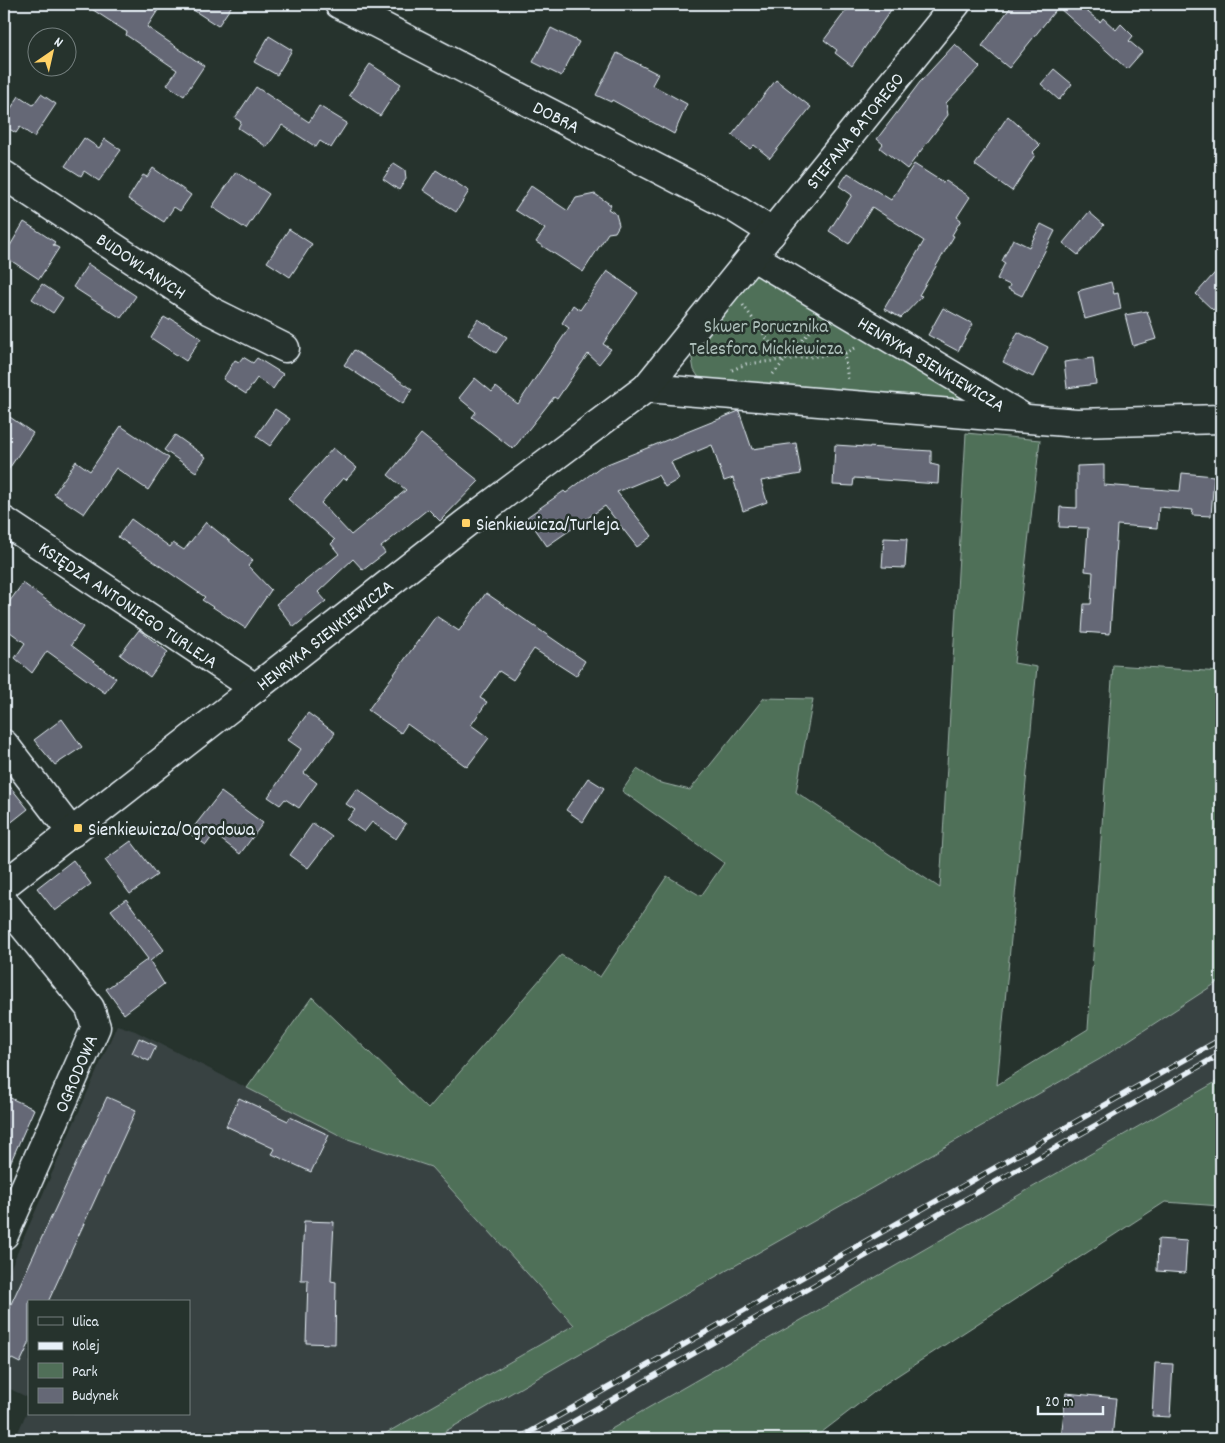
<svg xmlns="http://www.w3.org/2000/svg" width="1225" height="1443" font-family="Dekko,sans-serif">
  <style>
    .built { fill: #394343 }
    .green { fill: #506f58; stroke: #9cb0a8 }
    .building { fill: #656876; stroke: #e8f1f8 }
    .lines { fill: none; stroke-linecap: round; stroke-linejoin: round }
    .minor-casing { stroke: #e8f1f8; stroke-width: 31 }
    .path { stroke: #e8f1f8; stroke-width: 3; stroke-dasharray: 1 4; stroke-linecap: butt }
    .minor { stroke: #26332d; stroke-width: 28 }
    .rail-casing { stroke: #e8f1f8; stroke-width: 5.5 }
    .rail { stroke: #26332d; stroke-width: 4; stroke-dasharray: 11; stroke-linecap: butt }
    .poi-dot { fill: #ffd166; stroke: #26332d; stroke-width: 2 }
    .labels { text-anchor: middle; stroke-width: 5; stroke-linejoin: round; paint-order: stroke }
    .street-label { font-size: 19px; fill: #e8f1f8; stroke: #26332d }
    .park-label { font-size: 19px; fill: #abbdb8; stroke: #26332d }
    .poi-label { font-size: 19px; fill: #e8f1f8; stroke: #26332d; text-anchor: start }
  </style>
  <rect width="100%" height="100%" fill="#26332d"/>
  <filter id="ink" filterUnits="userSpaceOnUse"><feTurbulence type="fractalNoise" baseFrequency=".02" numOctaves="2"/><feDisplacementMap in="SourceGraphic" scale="10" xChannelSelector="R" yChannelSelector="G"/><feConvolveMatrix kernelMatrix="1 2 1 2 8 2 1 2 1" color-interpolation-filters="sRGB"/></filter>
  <g filter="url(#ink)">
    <g class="built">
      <polygon points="1221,980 1221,1079 594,1439 432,1439 572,1358 1100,1059"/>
      <polygon points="117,1025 135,1031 345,1138 431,1167 575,1325 376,1439 15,1439 29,1407 29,1414 189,1414 189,1302 29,1302 29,1398 4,1386 4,1283"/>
    </g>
    <g class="green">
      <polygon points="756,274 969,399 967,402 701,381 694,370 691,353 752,276"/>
      <polygon points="966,433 1040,440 1014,663 1037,667 997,1085 1088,1029 1113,665 1221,672 1221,980 1100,1059 572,1358 432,1439 376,1439 574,1325 431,1167 345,1138 247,1088 312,997 428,1109 561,955 600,977 667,876 701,896 724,863 622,791 637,769 657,782 690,790 764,698 813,699 796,792 940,888"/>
      <polygon points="1221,1079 1221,1206 1165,1202 886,1383 813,1439 594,1439"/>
    </g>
    <g class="building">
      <polygon points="84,4 162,4 147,27 204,66 184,96 167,85 177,70 126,35 127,32"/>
      <polygon points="184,4 233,4 218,26"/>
      <polygon points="851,4 895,4 852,66 835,53 837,50 824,40"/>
      <polygon points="1013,4 1078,4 1100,22 1103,18 1116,30 1121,24 1133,36 1129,41 1142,52 1127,69 1058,7 1009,68 982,46"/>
      <polygon points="551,28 579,42 561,76 533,62"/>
      <polygon points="269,36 292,50 277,75 254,62"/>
      <polygon points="955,44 980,67 946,103 948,115 907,169 880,148 883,144 877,139 920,82"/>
      <polygon points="617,53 658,74 652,85 687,104 674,134 612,100 611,102 596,95"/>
      <polygon points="370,64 401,84 380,116 349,95"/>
      <polygon points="1054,69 1072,84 1059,100 1041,84"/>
      <polygon points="776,80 811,107 770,158 754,145 750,149 732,135"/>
      <polygon points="256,87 309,122 319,106 347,123 331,148 320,141 316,147 282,125 267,147 238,128 241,122 235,118"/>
      <polygon points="41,94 56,104 34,137 20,127 16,133 4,126 4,119 19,96 33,105"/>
      <polygon points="1008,116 1040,145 1032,153 1035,155 1012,191 975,165"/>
      <polygon points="84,138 99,148 105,139 121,150 99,181 84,171 81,176 65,166"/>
      <polygon points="394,163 405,170 406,179 399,190 383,179"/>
      <polygon points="914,164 944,183 946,181 970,197 957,217 961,220 952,235 954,236 919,295 922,296 901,318 884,309 924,241 872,207 849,244 829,231 852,195 839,186 848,173 891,200"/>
      <polygon points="153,168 191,195 180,211 174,207 164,222 128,199 143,175 147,177"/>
      <polygon points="436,170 469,191 456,212 423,190"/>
      <polygon points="236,172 269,194 246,229 212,207"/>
      <polygon points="531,186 568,211 576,198 595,194 611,205 608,209 616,214 619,225 615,232 608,233 583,272 536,242 545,229 515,210"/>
      <polygon points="1089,212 1104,225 1078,255 1063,243"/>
      <polygon points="24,222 55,242 53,245 59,248 39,279 4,256"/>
      <polygon points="1041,224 1055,231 1022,296 1008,289 1010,285 997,279 1005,263 1002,261 1013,239 1029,247"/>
      <polygon points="289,229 312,244 290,277 267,262"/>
      <polygon points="88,264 136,296 121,318 73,287"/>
      <polygon points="1221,266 1221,302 1213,310 1196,294"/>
      <polygon points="607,271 638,293 603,344 611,349 599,364 588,354 557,399 554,397 513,449 472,417 476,412 459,398 475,378 492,392 496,387 518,404 569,328 562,323 573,305 580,310"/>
      <polygon points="1111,282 1114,294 1118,293 1121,309 1085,319 1078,291"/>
      <polygon points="42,284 63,298 53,313 32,299"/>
      <polygon points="943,308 973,324 958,351 928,335"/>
      <polygon points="1147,311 1156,339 1133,346 1125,315"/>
      <polygon points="164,317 169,320 170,318 201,338 186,361 151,338"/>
      <polygon points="478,319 507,337 496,353 468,334"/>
      <polygon points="1018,332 1048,347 1033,377 1003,362"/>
      <polygon points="354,350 412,389 403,404 344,365"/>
      <polygon points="243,357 253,363 257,358 283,374 273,389 257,378 246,394 223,379 235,360 239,362"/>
      <polygon points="1093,358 1096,384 1067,388 1064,362"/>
      <polygon points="275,409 290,419 270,446 256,436"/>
      <polygon points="739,411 752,449 796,443 801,474 761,481 767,502 743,511 733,478 724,481 712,445 671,462 679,479 665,487 658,475 617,492 652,536 637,547 605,506 547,546 527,517 564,491 566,493 600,467"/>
      <polygon points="4,413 33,433 4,476"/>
      <polygon points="121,426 169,458 148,490 116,468 84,514 54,494 76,461 90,471"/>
      <polygon points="421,434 479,481 440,521 428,509 381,547 385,553 363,570 353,559 318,592 326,601 294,627 276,604 339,554 331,544 335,540 288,499 333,448 357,468 346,480 343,478 321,503 351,535 406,490 388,475"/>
      <polygon points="175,435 206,457 196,472 164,450"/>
      <polygon points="835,445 931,451 931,464 939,466 938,484 854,478 853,486 833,485"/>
      <polygon points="1104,465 1104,485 1180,491 1182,473 1214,476 1211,516 1192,515 1193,510 1159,507 1157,528 1117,525 1110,634 1082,632 1084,604 1091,604 1093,572 1085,571 1088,528 1059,527 1060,507 1077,508 1077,466"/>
      <polygon points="131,519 170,547 173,543 184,550 206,522 253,560 248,566 271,590 245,628 202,600 205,597 118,537"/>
      <polygon points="884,538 907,539 905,568 882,567"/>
      <polygon points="23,583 83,627 71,645 116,678 105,693 47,651 32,673 15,658 25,643 6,629 10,623 4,618 4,609"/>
      <polygon points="486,593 585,661 576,676 534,649 513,680 499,671 480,698 487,702 471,725 489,738 467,767 407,724 401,733 368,710 436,616 459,631"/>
      <polygon points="139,630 168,652 150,677 120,655"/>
      <polygon points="308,713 335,733 304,773 317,783 299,808 285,799 280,805 268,797 301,749 288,740"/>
      <polygon points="62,719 82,747 55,765 34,740"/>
      <polygon points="588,778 604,788 583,822 566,810"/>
      <polygon points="4,779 28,809 4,828"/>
      <polygon points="357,789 406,824 396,839 372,822 364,832 347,820 355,810 346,804"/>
      <polygon points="221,792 263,823 240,854 214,834 206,845 189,833"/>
      <polygon points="313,823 332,837 308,868 290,855"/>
      <polygon points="131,841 157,875 130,894 105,860"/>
      <polygon points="73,860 91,884 55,911 37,888"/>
      <polygon points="126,899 164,950 150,961 164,984 124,1014 106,989 148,959 111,910"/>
      <polygon points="139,1038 156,1046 149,1061 132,1053"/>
      <polygon points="4,1095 34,1109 4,1177"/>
      <polygon points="107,1097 136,1110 48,1302 29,1302 29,1344 20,1363 4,1355 4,1319"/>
      <polygon points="239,1098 288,1121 290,1117 329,1135 311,1172 272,1154 275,1149 226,1126"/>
      <polygon points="304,1221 334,1222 331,1281 336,1282 335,1344 306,1343 308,1280 301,1280"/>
      <polygon points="1158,1239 1187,1241 1185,1273 1157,1271"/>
      <polygon points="1155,1363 1173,1364 1170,1417 1152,1416"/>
      <polygon points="1066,1393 1116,1398 1112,1439 1061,1439"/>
    </g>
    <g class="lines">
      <g class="minor-casing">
        <g id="minor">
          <polyline points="339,4 734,208 761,225 771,234"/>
          <polyline points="4,175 211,311 285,348"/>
          <polyline points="752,256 1019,415"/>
          <polyline points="646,388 1077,423 1221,419"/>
          <polyline points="4,521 255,688"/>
          <polyline points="4,744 72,833"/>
          <polyline points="4,885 466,523 646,388 956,4"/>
          <polyline points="4,902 90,1008 96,1027 4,1235"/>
        </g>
      </g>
      <g class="path">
        <polyline points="743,305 783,361"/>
        <polyline points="844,353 848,380"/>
        <polyline points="732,370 746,364 846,353 857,347"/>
        <polyline points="773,374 818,322"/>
      </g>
      <use href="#minor" class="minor"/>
      <g class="rail-casing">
        <g id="rail">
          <polyline points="518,1439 1221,1039"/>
          <polyline points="543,1439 1221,1054"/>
        </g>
      </g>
      <use href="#rail" class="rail"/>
    </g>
  </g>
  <g class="poi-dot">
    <rect x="461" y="518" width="10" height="10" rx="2.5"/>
    <rect x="73" y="823" width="10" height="10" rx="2.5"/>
  </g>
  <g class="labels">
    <g class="street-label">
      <text transform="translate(557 116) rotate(27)" y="7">DOBRA</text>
      <text transform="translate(854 130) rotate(-51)" y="7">STEFANA BATOREGO</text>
      <text transform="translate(142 265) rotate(34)" y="7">BUDOWLANYCH</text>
      <text transform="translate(932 363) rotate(31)" y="7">HENRYKA SIENKIEWICZA</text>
      <text transform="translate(129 604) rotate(34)" y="7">KSIĘDZA ANTONIEGO TURLEJA</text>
      <text transform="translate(324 634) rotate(-38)" y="7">HENRYKA SIENKIEWICZA</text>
      <text transform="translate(75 1073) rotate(-67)" y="7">OGRODOWA</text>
    </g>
    <g class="park-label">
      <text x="766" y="332">Skwer Porucznika<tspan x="766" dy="22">Telesfora Mickiewicza</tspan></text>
    </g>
    <g class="poi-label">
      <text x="476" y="530">Sienkiewicza/Turleja</text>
      <text x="88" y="835">Sienkiewicza/Ogrodowa</text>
    </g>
  </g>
  <rect width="1225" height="1443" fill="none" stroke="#26332d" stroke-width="20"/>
  <rect x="10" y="10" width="1205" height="1423" fill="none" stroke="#e8f1f8" stroke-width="2" filter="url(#ink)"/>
  <rect x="28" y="1300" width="162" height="115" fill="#26332d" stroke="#747f7e"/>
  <rect x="38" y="1317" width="25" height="8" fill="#26332d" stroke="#747f7e"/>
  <text x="72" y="1326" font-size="15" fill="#e8f1f8">Ulica</text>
  <rect x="38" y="1342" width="25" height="8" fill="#e8f1f8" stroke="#747f7e"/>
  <text x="72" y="1350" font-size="15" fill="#e8f1f8">Kolej</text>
  <rect x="38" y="1363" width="25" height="15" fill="#506f58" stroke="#747f7e"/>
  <text x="72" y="1376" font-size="15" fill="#e8f1f8">Park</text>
  <rect x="38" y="1388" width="25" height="15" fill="#656876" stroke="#747f7e"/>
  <text x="72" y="1400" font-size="15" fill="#e8f1f8">Budynek</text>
  <g transform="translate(52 52) rotate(34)"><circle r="24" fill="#26332d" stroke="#747f7e"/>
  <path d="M0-4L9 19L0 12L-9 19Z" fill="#ffd166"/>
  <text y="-8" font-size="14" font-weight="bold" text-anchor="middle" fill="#e8f1f8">N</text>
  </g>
  <path d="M1038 1406v8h65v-8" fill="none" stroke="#e8f1f8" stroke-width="2.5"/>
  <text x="1045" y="1406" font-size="15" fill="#e8f1f8" stroke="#26332d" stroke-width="4" paint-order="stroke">20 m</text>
</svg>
